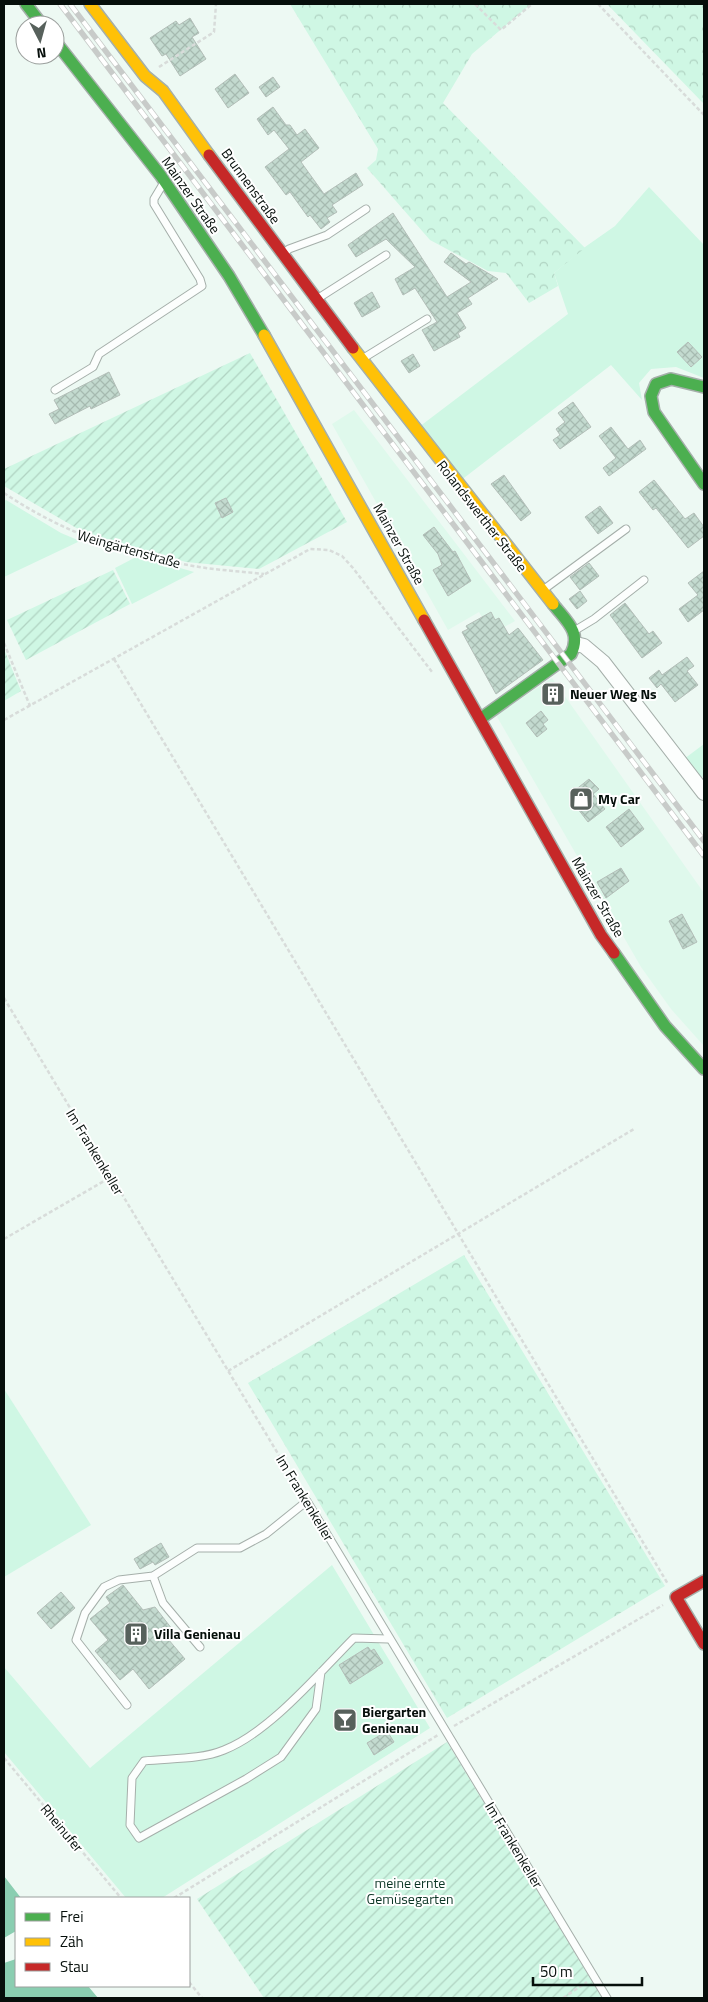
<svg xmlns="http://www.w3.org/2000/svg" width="708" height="2002" font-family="'Titillium Web',sans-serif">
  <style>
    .built { fill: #dff9ec }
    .green { fill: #cff7e4 }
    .forest { fill: url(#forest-crowns) }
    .garden { fill: url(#garden-furrows) }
    .water { fill: #8aceb1 }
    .building { fill: url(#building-cross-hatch); stroke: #b3beb8 }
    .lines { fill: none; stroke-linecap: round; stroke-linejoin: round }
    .lane-casing { stroke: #a5afaa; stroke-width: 9 }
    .street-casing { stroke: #a5afaa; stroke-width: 16 }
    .fast-casing { stroke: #a5afaa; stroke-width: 14 }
    .slow-casing { stroke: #a5afaa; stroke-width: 14 }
    .jam-casing { stroke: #a5afaa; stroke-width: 14 }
    .path { stroke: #d8dcda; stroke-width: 2.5; stroke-dasharray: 4 2.5; stroke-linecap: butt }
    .lane { stroke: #fcfefd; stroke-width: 7 }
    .street { stroke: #fcfefd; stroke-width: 14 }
    .fast { stroke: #4caf50; stroke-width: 11 }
    .slow { stroke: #ffc107; stroke-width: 11 }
    .jam { stroke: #c62828; stroke-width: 11 }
    .rail-casing { stroke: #c8cbc9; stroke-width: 5.5 }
    .rail { stroke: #fff; stroke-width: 4; stroke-dasharray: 11; stroke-linecap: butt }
    .labels { text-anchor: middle; stroke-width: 4; stroke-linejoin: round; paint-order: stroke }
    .street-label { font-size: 14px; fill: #060f0b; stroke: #fff }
    .poi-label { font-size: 14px; font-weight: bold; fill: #060f0b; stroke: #fff; text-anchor: start }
    .park-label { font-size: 14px; fill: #0c3626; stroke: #fff }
  </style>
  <defs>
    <pattern id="forest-crowns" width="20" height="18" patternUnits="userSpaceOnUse" patternTransform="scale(1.25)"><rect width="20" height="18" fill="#cff7e4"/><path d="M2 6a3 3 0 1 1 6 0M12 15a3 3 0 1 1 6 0" fill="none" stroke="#b0d3c2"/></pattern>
    <pattern id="garden-furrows" width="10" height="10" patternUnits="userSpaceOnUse" patternTransform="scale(1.25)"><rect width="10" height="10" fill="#cff7e4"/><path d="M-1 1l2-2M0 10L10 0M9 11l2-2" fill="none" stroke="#b0d3c2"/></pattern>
    <pattern id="building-cross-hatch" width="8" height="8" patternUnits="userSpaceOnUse" patternTransform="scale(1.25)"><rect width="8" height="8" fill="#c3dacf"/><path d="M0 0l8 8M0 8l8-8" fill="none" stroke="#a6bab0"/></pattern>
  </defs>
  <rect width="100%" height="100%" fill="#edf9f3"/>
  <g class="built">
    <polygon points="354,410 515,621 492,634 479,612 448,630 332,424"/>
    <polygon points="552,678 704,893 704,1046 671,1009 641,967 496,715"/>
  </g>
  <g class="green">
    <polygon points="649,187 704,245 704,378 676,367 651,369 639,383 642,400 611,365 460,481 419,427 568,314 554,273 585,247 615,226"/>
    <polygon points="6,500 61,533 80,541 4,577 4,501"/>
    <polygon points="138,556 194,572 132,604 115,568"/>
    <polygon points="704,744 704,776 699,779 684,759"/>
    <polygon points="4,1389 91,1525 4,1577"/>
    <polygon points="332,1565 430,1728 162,1898 126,1898 4,1752 4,1667 90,1768"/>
  </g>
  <g class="forest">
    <polygon points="290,4 531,4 472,54 443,103 585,248 554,273 558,286 529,303 506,273 488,271 430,240 367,168 376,160 378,149"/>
    <polygon points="607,4 704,4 704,104"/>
    <polygon points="464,1255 665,1586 447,1718 248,1383"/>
  </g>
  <g class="garden">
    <polygon points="250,353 347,522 259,569 186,562 85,533 4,486 4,469"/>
    <polygon points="113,570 130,604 26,660 7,620"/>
    <polygon points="4,649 21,691 4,701"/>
    <polygon points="447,1742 602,1998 264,1998 197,1899"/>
  </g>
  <g class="water">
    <polygon points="4,1876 21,1898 16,1898 16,1931 4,1938"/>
    <polygon points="16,1959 16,1986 88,1986 98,1998 4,1998 4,1963"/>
  </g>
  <g class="building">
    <polygon points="190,18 199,33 192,37 206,59 180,76 166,54 162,56 150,38 176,21 179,25"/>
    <polygon points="235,74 249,93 228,108 215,89"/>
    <polygon points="273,77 280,87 266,97 259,87"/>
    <polygon points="273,107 286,125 290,125 297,135 305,129 319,148 301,162 324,194 356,173 363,185 332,205 337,212 327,218 330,222 321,229 310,215 308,217 290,192 286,195 265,167 289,149 274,130 268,135 257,119"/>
    <polygon points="393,213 447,297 471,282 444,262 451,253 466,264 469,262 498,279 468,298 472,304 457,313 466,328 458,333 460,337 434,351 422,330 437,322 415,288 403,295 395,279 415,267 386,239 356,257 348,245"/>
    <polygon points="372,292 380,307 362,317 354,303"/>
    <polygon points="688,342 702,357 691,367 677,352"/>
    <polygon points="413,354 420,366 409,373 401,361"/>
    <polygon points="109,372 120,395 91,409 90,406 55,424 49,414 59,409 54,400"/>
    <polygon points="573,402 591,427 560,449 553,440 560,435 556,429 565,422 558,413"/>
    <polygon points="611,427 628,449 640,440 646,449 609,476 603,468 616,458 599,436"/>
    <polygon points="504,475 531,513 521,521 491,484"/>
    <polygon points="654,480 685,519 694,513 704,527 704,536 688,548 656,508 653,510 639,492"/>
    <polygon points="226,498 233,512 222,518 215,503"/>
    <polygon points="600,506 613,523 598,534 585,517"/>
    <polygon points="434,527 453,552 455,551 471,581 448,596 433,570 442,565 438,554 423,535"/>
    <polygon points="589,563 599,576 580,590 570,577"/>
    <polygon points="704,571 704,610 688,622 679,609 698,595 688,583"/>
    <polygon points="580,591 587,601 577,609 569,599"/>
    <polygon points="625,603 649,634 653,631 662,643 642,658 610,615"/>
    <polygon points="491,612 495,620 499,618 509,635 518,628 543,660 496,694 462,632 468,629 466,626"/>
    <polygon points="687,657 694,666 687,671 698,685 675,702 661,684 657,688 649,678 659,670 662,675"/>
    <polygon points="555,686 562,696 551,705 543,695"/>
    <polygon points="541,711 548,720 543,724 547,729 537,737 526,723"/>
    <polygon points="589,779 599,789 593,794 605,809 588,822 571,800 578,795 574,791"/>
    <polygon points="629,809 644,829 621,847 606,827"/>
    <polygon points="621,868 629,881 606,898 597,882"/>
    <polygon points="682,914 697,942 683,949 669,921"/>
    <polygon points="161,1543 169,1557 155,1565 153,1562 140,1569 134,1559"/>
    <polygon points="123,1585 143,1610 155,1607 172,1629 168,1639 185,1659 149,1689 133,1669 120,1680 95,1651 108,1640 90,1619 110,1603 106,1597"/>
    <polygon points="61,1592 75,1608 51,1629 37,1613"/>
    <polygon points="368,1647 371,1651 374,1649 383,1663 350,1684 339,1665"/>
    <polygon points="387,1731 394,1742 374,1755 367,1743"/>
  </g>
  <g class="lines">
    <g class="lane-casing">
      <g id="lane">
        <polyline points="283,254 289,249 327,235 366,209"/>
        <polyline points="317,299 386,255"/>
        <polyline points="362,359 427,319"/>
        <polyline points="55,390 93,367 99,354 202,286 200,279 154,204 154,199 163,184"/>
        <polyline points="543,590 626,529"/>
        <polyline points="574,631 594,619 644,580"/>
        <polyline points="153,1576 163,1603 200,1647"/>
        <path d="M 321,1672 L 316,1709 L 281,1757 L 246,1779 L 139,1838 L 130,1825 L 132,1778 L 144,1761 C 169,1758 200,1760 224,1750 C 270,1732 319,1673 354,1638 L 388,1639"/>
        <polyline points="127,1705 76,1640 85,1613 104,1587 119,1580 153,1576 197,1548 240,1548 266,1534 307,1501 607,1998"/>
      </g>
    </g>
    <g class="street-casing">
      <polyline id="street" points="576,644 584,646 603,662 704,793"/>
    </g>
    <g class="fast-casing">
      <g id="fast">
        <polyline points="26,4 42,25"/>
        <polyline points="55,41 161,176 229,276 264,335"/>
        <polyline points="704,387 671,379 656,384 651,396 654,412 704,484"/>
        <path d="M 480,719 L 571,654 C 582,632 566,621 553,604"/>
        <polyline points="614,953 665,1026 704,1069"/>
      </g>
    </g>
    <g class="slow-casing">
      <g id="slow">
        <polyline points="90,4 145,76 163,91 209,155"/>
        <polyline points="264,335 424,620"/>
        <polyline points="353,348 553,604"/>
      </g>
    </g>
    <g class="jam-casing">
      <g id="jam">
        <polyline points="209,155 353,348"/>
        <polyline points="424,620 601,935 614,953"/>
        <polyline points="704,1581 676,1597 704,1644"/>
      </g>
    </g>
    <g class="path">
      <polyline points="475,4 501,30 532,4"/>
      <polyline points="598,4 704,115"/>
      <polyline points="159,67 214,32 216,4"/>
      <path d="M 4,493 C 59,530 122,554 188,565 C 213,570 238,571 264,574"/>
      <polyline points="4,643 30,706"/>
      <polyline points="114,659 668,1584"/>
      <polyline points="4,720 310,549 329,550 342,556 353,568 432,672"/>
      <polyline points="4,998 301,1492"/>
      <polyline points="4,1239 111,1177"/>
      <polyline points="228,1371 634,1129"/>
      <polyline points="454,1726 663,1605"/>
      <polyline points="4,1758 121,1898"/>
      <polyline points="174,1898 438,1735"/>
      <polyline points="189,1982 202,1998"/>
      <polyline points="563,1998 587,1982"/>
    </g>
    <use href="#lane" class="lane"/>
    <use href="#street" class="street"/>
    <use href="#fast" class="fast"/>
    <use href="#slow" class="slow"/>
    <use href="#jam" class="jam"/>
    <g class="rail-casing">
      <g id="rail">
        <polyline points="60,4 704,856"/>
        <polyline points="70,4 704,841"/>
      </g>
    </g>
    <use href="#rail" class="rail"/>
  </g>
  <defs>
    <g id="building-square" transform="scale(1.25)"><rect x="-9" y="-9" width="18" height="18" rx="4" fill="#57615c" stroke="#fff"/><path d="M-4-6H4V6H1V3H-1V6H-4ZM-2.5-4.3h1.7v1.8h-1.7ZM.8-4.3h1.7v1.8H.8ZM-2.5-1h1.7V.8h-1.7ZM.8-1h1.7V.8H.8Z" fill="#fff"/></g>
    <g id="shop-square" transform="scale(1.25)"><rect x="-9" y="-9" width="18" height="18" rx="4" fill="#57615c" stroke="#fff"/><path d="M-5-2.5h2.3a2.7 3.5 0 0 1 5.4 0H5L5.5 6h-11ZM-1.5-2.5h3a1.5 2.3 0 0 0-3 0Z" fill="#fff"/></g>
    <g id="bar-square" transform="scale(1.25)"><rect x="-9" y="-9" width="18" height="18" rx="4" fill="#57615c" stroke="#fff"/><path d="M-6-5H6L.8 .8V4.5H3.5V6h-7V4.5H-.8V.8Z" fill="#fff"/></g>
  </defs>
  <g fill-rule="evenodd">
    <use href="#building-square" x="553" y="694"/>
    <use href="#shop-square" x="581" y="799"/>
    <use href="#building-square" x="136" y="1634"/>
    <use href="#bar-square" x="345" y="1720"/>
  </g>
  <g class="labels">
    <g class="street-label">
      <text transform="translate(251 186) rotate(54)" y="5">Brunnenstraße</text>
      <text transform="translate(191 195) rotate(55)" y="5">Mainzer Straße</text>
      <text transform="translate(482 516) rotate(52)" y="5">Rolandswerther Straße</text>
      <text transform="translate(399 544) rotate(61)" y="5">Mainzer Straße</text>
      <text transform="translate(129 549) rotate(16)" y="5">Weingärtenstraße</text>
      <text transform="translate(598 897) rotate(60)" y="5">Mainzer Straße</text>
      <text transform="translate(95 1152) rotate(59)" y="5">Im Frankenkeller</text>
      <text transform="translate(305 1498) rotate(59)" y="5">Im Frankenkeller</text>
      <text transform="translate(62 1828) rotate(50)" y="5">Rheinufer</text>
      <text transform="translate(514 1845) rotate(59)" y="5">Im Frankenkeller</text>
    </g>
    <g class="poi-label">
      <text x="570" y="699">Neuer Weg Ns</text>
      <text x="598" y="804">My Car</text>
      <text x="154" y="1639">Villa Genienau</text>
      <text x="362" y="1717">Biergarten<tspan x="362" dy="16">Genienau</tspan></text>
    </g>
    <g class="park-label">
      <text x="410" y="1888">meine ernte<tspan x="410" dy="16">Gemüsegarten</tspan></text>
    </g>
  </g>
  <rect width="708" height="2002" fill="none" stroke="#060f0b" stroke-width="10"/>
  <rect x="15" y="1897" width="175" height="90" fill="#ffffff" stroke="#9b9f9d"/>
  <rect x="25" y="1913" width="25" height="8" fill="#4caf50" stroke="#9b9f9d"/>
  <text x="60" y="1922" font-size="15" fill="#060f0b">Frei</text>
  <rect x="25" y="1938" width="25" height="8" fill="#ffc107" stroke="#9b9f9d"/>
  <text x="60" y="1947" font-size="15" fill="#060f0b">Zäh</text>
  <rect x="25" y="1963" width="25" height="8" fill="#c62828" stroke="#9b9f9d"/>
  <text x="60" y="1972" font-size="15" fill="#060f0b">Stau</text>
  <g transform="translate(40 40) rotate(174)"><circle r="24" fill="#ffffff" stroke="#9b9f9d"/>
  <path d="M0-4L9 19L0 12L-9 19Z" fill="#57615c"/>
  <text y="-8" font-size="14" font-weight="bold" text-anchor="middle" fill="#060f0b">N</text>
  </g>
  <path d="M533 1977v8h109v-8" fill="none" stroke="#060f0b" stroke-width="2.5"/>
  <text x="540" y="1977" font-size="15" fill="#060f0b" stroke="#ffffff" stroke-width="4" paint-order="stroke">50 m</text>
</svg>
